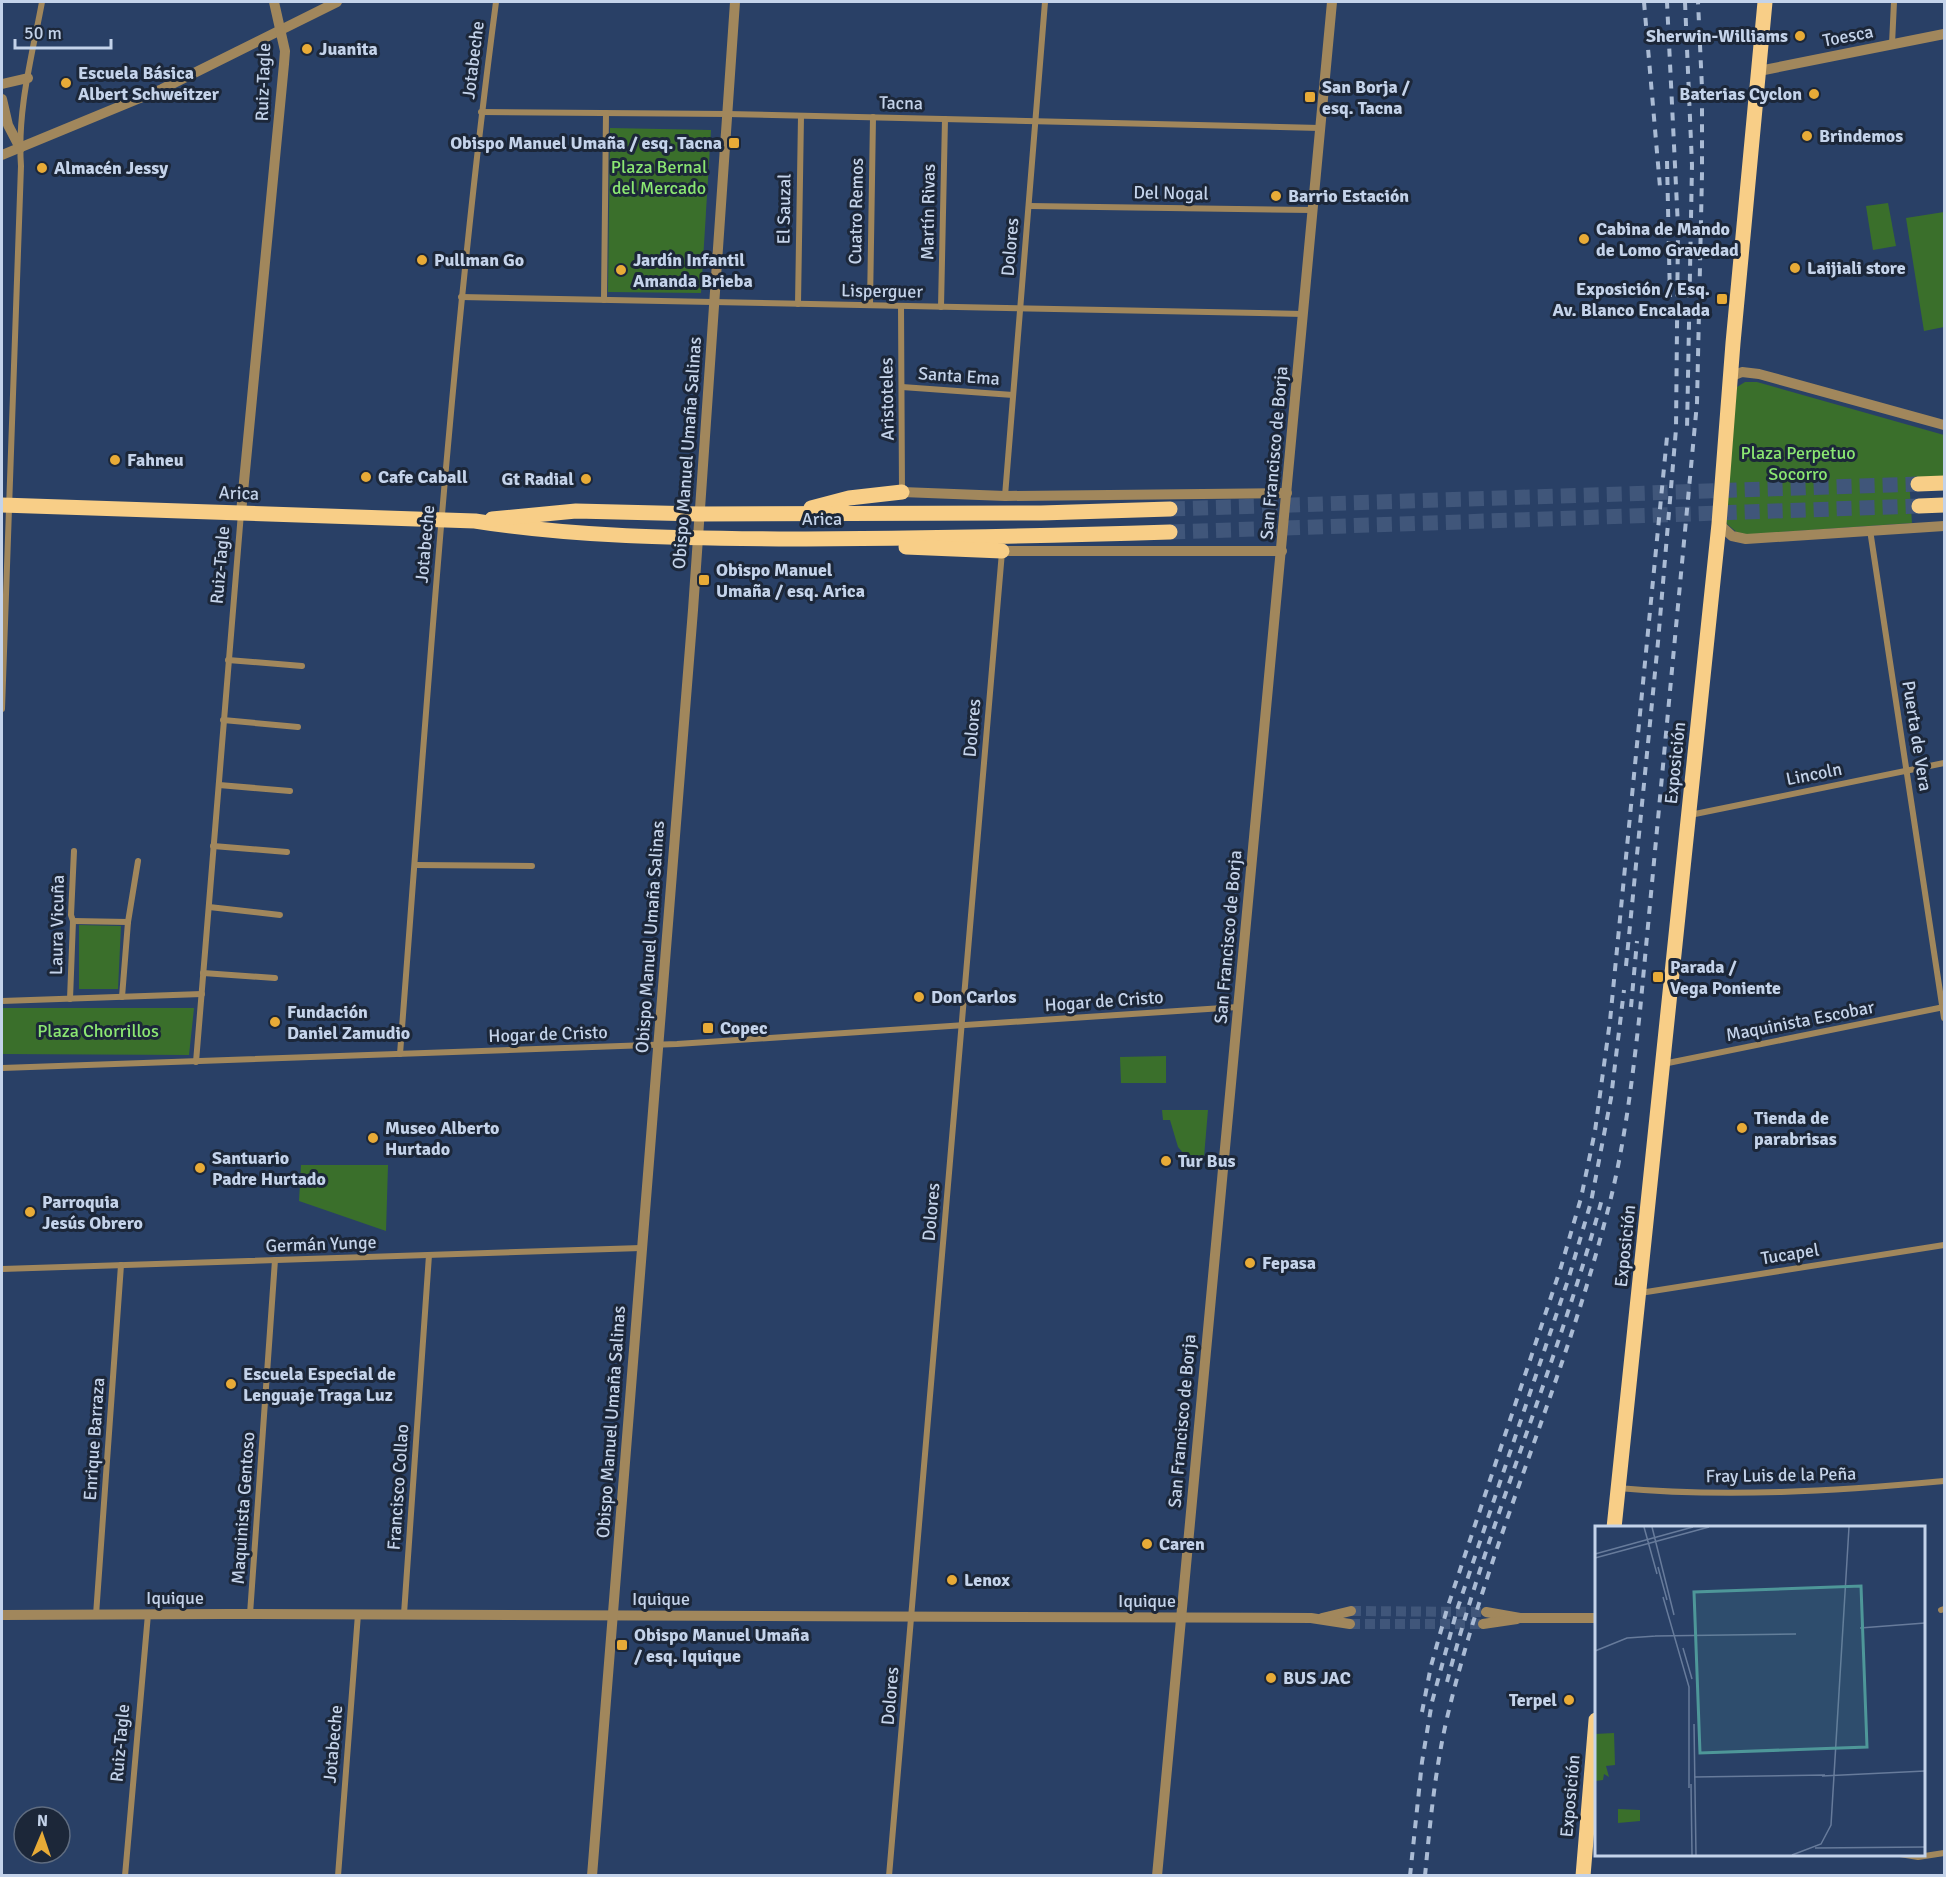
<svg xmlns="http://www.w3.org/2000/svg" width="1946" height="1877" font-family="Signika,sans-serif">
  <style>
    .green { fill: #3a6f2b }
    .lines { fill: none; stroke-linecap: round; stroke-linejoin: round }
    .tertiary-tunnel { stroke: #40567a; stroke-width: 10; stroke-dasharray: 10 5; stroke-linecap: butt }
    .primary-tunnel { stroke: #40567a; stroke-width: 15; stroke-dasharray: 15 8; stroke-linecap: butt }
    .minor { stroke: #a1875c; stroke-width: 6 }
    .tertiary { stroke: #a1875c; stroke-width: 10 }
    .primary { stroke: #f8ce87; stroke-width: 15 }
    .rail { stroke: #aabbd4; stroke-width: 4; stroke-dasharray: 8 8; stroke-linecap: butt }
    .poi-dot { fill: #e8ab37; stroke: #1c2739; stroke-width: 2 }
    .labels { text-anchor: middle; stroke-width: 6; stroke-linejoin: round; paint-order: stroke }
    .poi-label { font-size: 18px; font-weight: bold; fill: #c4d3ea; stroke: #1c2739; text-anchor: start }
    .street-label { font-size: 18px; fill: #c4d3ea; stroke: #1c2739 }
    .park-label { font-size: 18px; fill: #8be772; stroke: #1c2739 }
    .inset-road { fill: none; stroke: #677b9b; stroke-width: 1.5 }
    .view { fill: #4e9799; fill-opacity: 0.15; stroke: #4e9799; stroke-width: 3 }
    .inset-edge { fill: none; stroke: #c4d3ea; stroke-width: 3 }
  </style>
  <rect width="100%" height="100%" fill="#294066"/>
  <g class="green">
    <polygon points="610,128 711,130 701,293 608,292"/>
    <polygon points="1888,203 1896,246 1873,250 1866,206"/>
    <polygon points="1944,212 1944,327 1924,331 1906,218"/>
    <polygon points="1745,382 1757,382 1944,435 1944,477 1909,479 1912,523 1740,535 1727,524 1724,513 1737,387"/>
    <polygon points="79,925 121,926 118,989 79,989"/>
    <polygon points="2,1008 194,1008 189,1055 2,1054"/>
    <polygon points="1166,1056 1166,1083 1121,1083 1120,1057"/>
    <polygon points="1162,1110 1208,1110 1204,1157 1184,1154 1178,1147 1170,1120 1163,1120"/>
    <polygon points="301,1165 388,1165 386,1231 299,1201"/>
  </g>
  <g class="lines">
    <g class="tertiary-tunnel">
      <polyline points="1351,1611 1486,1612"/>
      <polyline points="1350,1624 1483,1624"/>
    </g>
    <g class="primary-tunnel">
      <polyline points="1170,509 1918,484"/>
      <polyline points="1170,532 1919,506"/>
    </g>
    <g class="minor">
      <polyline points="1892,44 1894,2"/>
      <polyline points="481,112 727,114 1320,128"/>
      <polyline points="1029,206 1312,210"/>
      <polyline points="461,297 1303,314"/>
      <polyline points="604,300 606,113"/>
      <polyline points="798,304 801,116"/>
      <polyline points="870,305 873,117"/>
      <polyline points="901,306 902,492"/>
      <polyline points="941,307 945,119"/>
      <polyline points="902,387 1013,395"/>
      <polyline points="1005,496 1045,2"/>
      <polyline points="1870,530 1944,1018"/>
      <polyline points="228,660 302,666"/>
      <path d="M 2,709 L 21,166 C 17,110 32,56 42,2"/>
      <polyline points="223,720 298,727"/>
      <polyline points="219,785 290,791"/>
      <polyline points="1690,815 1944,763"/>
      <polyline points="213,846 287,852"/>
      <polyline points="415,865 532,866"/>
      <polyline points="209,907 280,915"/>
      <polyline points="73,921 128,922"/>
      <polyline points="203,973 275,978"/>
      <polyline points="122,997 128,922 138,861"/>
      <polyline points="70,999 73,921 71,915 74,851"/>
      <polyline points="2,1001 202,994"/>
      <path d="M 400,1054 C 427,703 450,351 496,2"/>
      <polyline points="196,1062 241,513"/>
      <polyline points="1663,1064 1944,1007"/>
      <polyline points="2,1068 677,1044 1238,1007"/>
      <polyline points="2,1269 641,1248"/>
      <polyline points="1640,1293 1944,1245"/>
      <path d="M 1618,1488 C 1727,1498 1836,1491 1944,1481"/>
      <polyline points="1941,1610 1944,1609"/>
      <polyline points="250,1614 275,1260"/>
      <polyline points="404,1614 429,1255"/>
      <polyline points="96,1615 121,1265"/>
      <polyline points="1900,1854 1918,1857 1944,1853"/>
      <polyline points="125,1876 148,1614"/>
      <polyline points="338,1876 358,1614"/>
      <polyline points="889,1876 1002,552"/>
    </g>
    <g class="tertiary">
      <polyline points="1759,71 1944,34"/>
      <polyline points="2,84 28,78"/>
      <polyline points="2,99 8,125 20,148"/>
      <polyline points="2,155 162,89 337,2"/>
      <polyline points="1730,377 1742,372 1759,374 1944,425"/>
      <polyline points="902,492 1005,496 1287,493"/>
      <polyline points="241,513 284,64 285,51 274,2"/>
      <polyline points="1719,524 1732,536 1746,539 1944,526"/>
      <polyline points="1002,551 1282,551"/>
      <polyline points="1486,1612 1520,1618 1596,1618"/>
      <polyline points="2,1615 226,1614 1311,1618 1350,1624"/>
      <polyline points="1322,1618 1351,1611"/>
      <polyline points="1483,1624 1517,1619"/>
      <polyline points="592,1876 693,610 735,2"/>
      <polyline points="1157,1876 1332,2"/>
    </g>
    <g class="primary">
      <polyline points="1918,484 1944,483"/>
      <path d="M 2,505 L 475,521 C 575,537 677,538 779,539 C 909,539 1040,536 1170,532"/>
      <polyline points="1919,506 1944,505"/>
      <polyline points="811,508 849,498 902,492"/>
      <polyline points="492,519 576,511 699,514 1041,513 1170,509"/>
      <polyline points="906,547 1002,551"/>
      <polyline points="1614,1528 1719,524 1733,343 1765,2"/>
      <polyline points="1583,1876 1596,1720"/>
    </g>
    <g class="rail">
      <polyline points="1644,2 1660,187"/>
      <polyline points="1685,2 1692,165 1687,430"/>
      <polyline points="1667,161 1670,299"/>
      <polyline points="1626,966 1658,642 1676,429 1678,227 1667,2"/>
      <polyline points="1631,1007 1637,941"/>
      <path d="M 1447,1682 C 1490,1518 1558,1362 1602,1199"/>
      <polyline points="1422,1712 1431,1666 1447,1609 1561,1267 1581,1198 1595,1131 1610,1021 1667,437"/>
      <polyline points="1410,1876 1422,1762 1432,1702 1457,1610 1569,1277 1591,1202 1611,1098 1624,990"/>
      <path d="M 1425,1876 C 1430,1823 1435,1770 1447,1718 C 1487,1549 1561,1390 1605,1221 C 1624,1152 1632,1082 1640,1011 L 1697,403 L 1702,174 L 1702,88 L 1698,2"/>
    </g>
  </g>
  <g class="poi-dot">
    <circle cx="1800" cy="36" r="6"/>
    <circle cx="307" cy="49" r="6"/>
    <circle cx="66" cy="83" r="6"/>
    <circle cx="1814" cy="94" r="6"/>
    <rect x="1304" y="91" width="12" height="12" rx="3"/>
    <circle cx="1807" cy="136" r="6"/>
    <rect x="728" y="137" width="12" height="12" rx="3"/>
    <circle cx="42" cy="168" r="6"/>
    <circle cx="1276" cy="196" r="6"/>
    <circle cx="1584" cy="239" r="6"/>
    <circle cx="422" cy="260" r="6"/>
    <circle cx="1795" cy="268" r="6"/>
    <circle cx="621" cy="270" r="6"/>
    <rect x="1716" y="293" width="12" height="12" rx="3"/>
    <circle cx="115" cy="460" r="6"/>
    <circle cx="366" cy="477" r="6"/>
    <circle cx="586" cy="479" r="6"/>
    <rect x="698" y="574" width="12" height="12" rx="3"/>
    <rect x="1652" y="971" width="12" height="12" rx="3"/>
    <circle cx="919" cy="997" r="6"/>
    <circle cx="275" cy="1022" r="6"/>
    <rect x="702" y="1022" width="12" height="12" rx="3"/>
    <circle cx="1742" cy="1128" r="6"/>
    <circle cx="373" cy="1138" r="6"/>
    <circle cx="1166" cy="1161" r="6"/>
    <circle cx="200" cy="1168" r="6"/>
    <circle cx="30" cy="1212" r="6"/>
    <circle cx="1250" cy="1263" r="6"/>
    <circle cx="231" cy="1384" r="6"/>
    <circle cx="1147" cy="1544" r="6"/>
    <circle cx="952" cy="1580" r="6"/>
    <rect x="616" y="1639" width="12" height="12" rx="3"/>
    <circle cx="1271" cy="1678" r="6"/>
    <circle cx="1569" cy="1700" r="6"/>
  </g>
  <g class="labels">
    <g class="poi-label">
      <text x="1788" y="42" text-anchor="end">Sherwin-Williams</text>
      <text x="319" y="55">Juanita</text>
      <text x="78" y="79">Escuela Básica<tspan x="78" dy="21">Albert Schweitzer</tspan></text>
      <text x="1322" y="93">San Borja /<tspan x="1322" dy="21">esq. Tacna</tspan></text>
      <text x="1802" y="100" text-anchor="end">Baterias Cyclon</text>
      <text x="1819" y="142">Brindemos</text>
      <text x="722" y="149" text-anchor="end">Obispo Manuel Umaña / esq. Tacna</text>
      <text x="54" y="174">Almacén Jessy</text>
      <text x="1288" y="202">Barrio Estación</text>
      <text x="1596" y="235">Cabina de Mando<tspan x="1596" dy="21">de Lomo Gravedad</tspan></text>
      <text x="434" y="266">Pullman Go</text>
      <text x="633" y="266">Jardín Infantil<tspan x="633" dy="21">Amanda Brieba</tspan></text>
      <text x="1807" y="274">Laijiali store</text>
      <text x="1710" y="295" text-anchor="end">Exposición / Esq.<tspan x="1710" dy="21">Av. Blanco Encalada</tspan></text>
      <text x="127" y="466">Fahneu</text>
      <text x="378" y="483">Cafe Caball</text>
      <text x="574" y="485" text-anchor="end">Gt Radial</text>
      <text x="716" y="576">Obispo Manuel<tspan x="716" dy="21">Umaña / esq. Arica</tspan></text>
      <text x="1670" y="973">Parada /<tspan x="1670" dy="21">Vega Poniente</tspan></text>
      <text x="931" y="1003">Don Carlos</text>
      <text x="287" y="1018">Fundación<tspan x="287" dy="21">Daniel Zamudio</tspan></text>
      <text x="720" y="1034">Copec</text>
      <text x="1754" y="1124">Tienda de<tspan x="1754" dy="21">parabrisas</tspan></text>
      <text x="385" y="1134">Museo Alberto<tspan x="385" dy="21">Hurtado</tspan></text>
      <text x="212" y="1164">Santuario<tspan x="212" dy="21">Padre Hurtado</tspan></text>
      <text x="1178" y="1167">Tur Bus</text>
      <text x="42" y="1208">Parroquia<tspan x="42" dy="21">Jesús Obrero</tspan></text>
      <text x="1262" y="1269">Fepasa</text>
      <text x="243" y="1380">Escuela Especial de<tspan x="243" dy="21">Lenguaje Traga Luz</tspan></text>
      <text x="1159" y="1550">Caren</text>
      <text x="964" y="1586">Lenox</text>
      <text x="634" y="1641">Obispo Manuel Umaña<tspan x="634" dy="21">/ esq. Iquique</tspan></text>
      <text x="1283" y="1684">BUS JAC</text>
      <text x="1557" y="1706" text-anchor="end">Terpel</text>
    </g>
    <g class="street-label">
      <text transform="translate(1848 36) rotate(-11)" y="6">Toesca</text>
      <text transform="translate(473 60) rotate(-83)" y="6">Jotabeche</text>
      <text transform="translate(263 82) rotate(-88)" y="6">Ruiz-Tagle</text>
      <text transform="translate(901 103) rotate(1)" y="6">Tacna</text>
      <text transform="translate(1171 193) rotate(1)" y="6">Del Nogal</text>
      <text transform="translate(784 209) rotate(-89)" y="6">El Sauzal</text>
      <text transform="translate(856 211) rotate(-89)" y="6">Cuatro Remos</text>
      <text transform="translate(928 212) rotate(-89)" y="6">Martín Rivas</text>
      <text transform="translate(1010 247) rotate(-85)" y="6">Dolores</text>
      <text transform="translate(882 291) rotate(1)" y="6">Lisperguer</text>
      <text transform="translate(959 376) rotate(4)" y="6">Santa Ema</text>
      <text transform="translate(887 399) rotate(-91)" y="6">Aristoteles</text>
      <text transform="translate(687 453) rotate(-86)" y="6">Obispo Manuel Umaña Salinas</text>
      <text transform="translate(1274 453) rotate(-85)" y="6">San Francisco de Borja</text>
      <text transform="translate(239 493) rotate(2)" y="6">Arica</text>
      <text x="822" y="525">Arica</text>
      <text transform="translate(425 544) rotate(-85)" y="6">Jotabeche</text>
      <text transform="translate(220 565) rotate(-85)" y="6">Ruiz-Tagle</text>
      <text transform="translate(972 728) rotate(-85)" y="6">Dolores</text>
      <text transform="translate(1917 736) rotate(81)" y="6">Puerta de Vera</text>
      <text transform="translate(1675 763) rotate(-84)" y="6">Exposición</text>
      <text transform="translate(1814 774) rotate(-11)" y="6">Lincoln</text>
      <text transform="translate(57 925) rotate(-89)" y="6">Laura Vicuña</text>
      <text transform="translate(650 937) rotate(-86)" y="6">Obispo Manuel Umaña Salinas</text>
      <text transform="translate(1228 937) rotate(-85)" y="6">San Francisco de Borja</text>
      <text transform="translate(1104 1001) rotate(-4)" y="6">Hogar de Cristo</text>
      <text transform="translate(1800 1021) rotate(-11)" y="6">Maquinista Escobar</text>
      <text transform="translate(548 1034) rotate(-2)" y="6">Hogar de Cristo</text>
      <text transform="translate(931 1212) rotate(-85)" y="6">Dolores</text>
      <text transform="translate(321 1244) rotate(-2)" y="6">Germán Yunge</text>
      <text transform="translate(1625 1246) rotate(-84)" y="6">Exposición</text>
      <text transform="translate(1790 1254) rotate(-9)" y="6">Tucapel</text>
      <text transform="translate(1182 1421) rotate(-85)" y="6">San Francisco de Borja</text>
      <text transform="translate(611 1422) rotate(-86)" y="6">Obispo Manuel Umaña Salinas</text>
      <text transform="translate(94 1439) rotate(-86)" y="6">Enrique Barraza</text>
      <text transform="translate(1781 1475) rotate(-1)" y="6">Fray Luis de la Peña</text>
      <text transform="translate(398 1487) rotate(-86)" y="6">Francisco Collao</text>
      <text transform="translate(243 1508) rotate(-86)" y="6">Maquinista Gentoso</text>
      <text x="175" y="1604">Iquique</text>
      <text x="661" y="1605">Iquique</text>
      <text x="1147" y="1607">Iquique</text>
      <text transform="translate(890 1696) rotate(-85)" y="6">Dolores</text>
      <text transform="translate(120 1743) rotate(-85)" y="6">Ruiz-Tagle</text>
      <text transform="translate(333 1744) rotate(-85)" y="6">Jotabeche</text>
      <text transform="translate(1570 1796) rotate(-85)" y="6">Exposición</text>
    </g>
    <g class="park-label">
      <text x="659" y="173">Plaza Bernal<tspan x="659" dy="21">del Mercado</tspan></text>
      <text x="1798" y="459">Plaza Perpetuo<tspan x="1798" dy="21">Socorro</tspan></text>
      <text x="98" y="1037">Plaza Chorrillos</text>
    </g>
  </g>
  <g transform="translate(1595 1526)">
    <rect width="330" height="330" fill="#294066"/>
    <path d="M 19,207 L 20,239 L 11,240 L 14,251 L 9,248 L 8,254 L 0,255 L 0,208 ZM 23,283 L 45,284 L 45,295 L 23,297 Z" fill="#3a6f2b"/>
    <path class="inset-road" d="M 49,1 L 62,48M 57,1 L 79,89M 0,28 L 98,1M 0,32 L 114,1M 63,41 L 72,74M 68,71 L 94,161 L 94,262M 265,102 L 330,97M 60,110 L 201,108M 88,122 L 97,153M 0,125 L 32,112 L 61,110M 99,198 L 101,329M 227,250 L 330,245M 99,251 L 230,249M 96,258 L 97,329M 220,322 L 330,321M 197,329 L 226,318 L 236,299 L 254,1"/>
    <path class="view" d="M 266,60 L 272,221 L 105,227 L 99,66 Z"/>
    <rect width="330" height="330" class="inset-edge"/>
  </g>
  <rect width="1946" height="1877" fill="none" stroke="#c4d3ea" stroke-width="6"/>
  <g transform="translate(42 1835) rotate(2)"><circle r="28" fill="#1c2739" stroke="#5f6c80" stroke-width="1.5"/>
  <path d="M0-4.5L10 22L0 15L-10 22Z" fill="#e8ab37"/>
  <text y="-9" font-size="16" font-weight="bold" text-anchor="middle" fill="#c4d3ea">N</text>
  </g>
  <path d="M15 39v9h96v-9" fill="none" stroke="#c4d3ea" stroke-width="3"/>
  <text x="24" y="39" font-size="18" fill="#c4d3ea" stroke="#1c2739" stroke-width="4.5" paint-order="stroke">50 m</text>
</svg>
